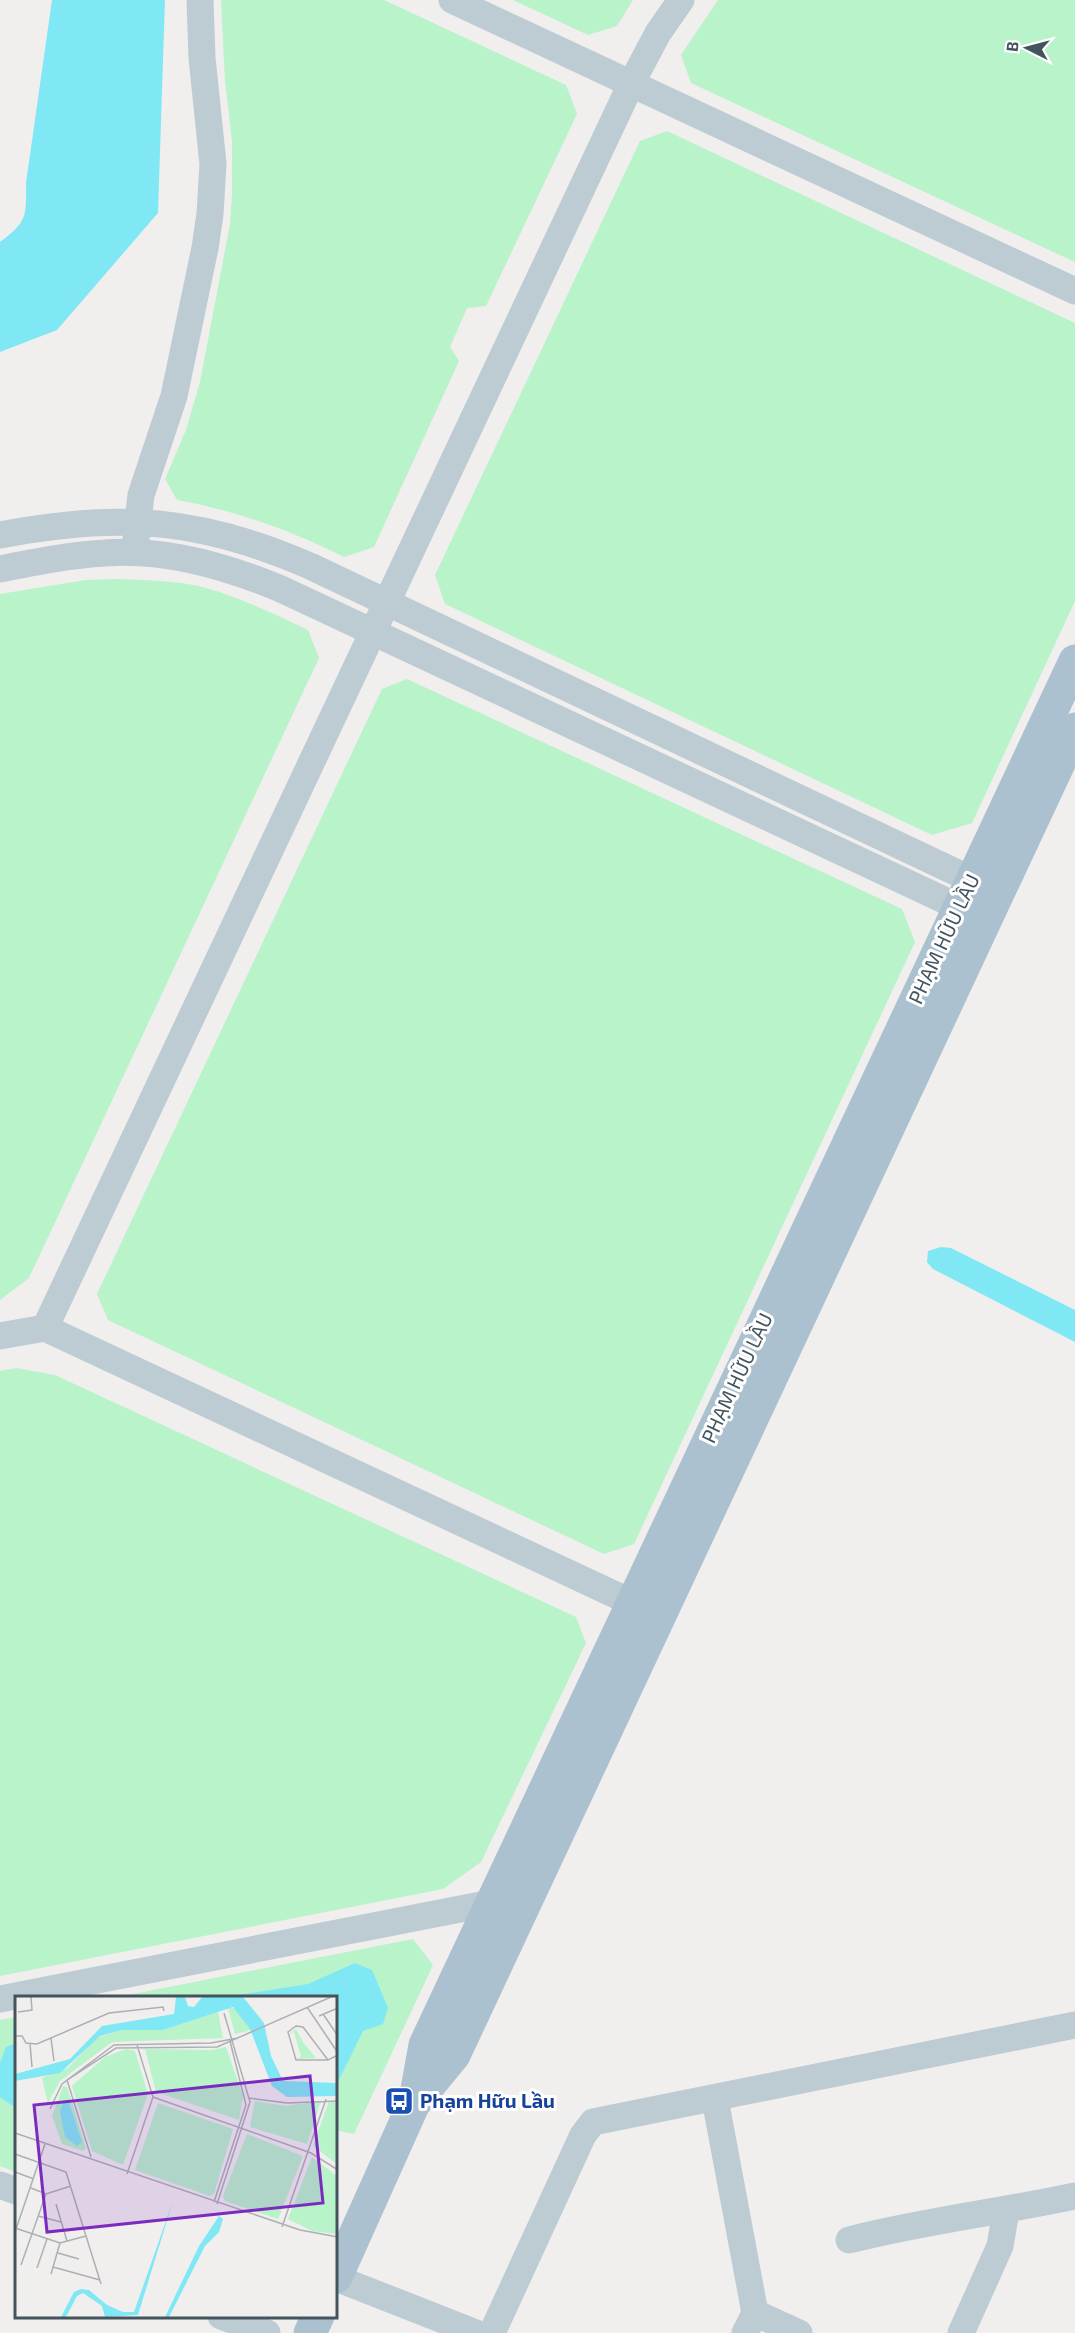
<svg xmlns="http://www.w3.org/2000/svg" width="1075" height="2333" font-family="'Exo 2',sans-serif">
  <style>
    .green { fill: #b8f3c9 }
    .water { fill: #80e8f4 }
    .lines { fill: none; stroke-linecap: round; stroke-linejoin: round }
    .minor { stroke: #bdcbd2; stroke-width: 27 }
    .major { stroke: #abc1d0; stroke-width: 33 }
    .labels { text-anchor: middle; stroke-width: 6; stroke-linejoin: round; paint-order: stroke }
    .street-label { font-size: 20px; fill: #44545d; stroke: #fff }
    .transit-label { font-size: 20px; font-weight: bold; fill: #164399; stroke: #fff; text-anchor: start }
    .inset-road { fill: none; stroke: #acb0b4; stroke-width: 1.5 }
    .view { fill: #7b2cbf; fill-opacity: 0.15; stroke: #7b2cbf; stroke-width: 3 }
    .inset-edge { fill: none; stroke: #44545d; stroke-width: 3 }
  </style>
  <rect width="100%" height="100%" fill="#f1eeee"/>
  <g class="green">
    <path d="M 221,0 L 384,0 L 566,85 L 577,114 L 486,306 L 467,308 L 450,347 L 459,361 L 374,547 L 344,557 C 290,530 237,511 177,500 L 165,479 L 186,430 L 200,382 L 230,224 L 232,195 L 232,141 L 225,81 Z"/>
    <polygon points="513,0 633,0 617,26 588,35"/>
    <polygon points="718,0 1075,0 1075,262 691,83 681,55"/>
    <polygon points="667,131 1075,323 1075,601 972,823 932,835 445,604 435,575 640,141"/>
    <path d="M 114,579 C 144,580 176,580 206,588 C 241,598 275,614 308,630 L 319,658 L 29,1278 L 0,1300 L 0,594 L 86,580 Z"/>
    <polygon points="407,679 902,909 915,942 634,1544 604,1554 108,1320 97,1294 382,689"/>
    <polygon points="16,1368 55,1375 576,1617 586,1643 481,1862 443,1889 0,1976 0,1371"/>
    <polygon points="413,1939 433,1965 354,2134 336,2130 336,1997 118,1997"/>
    <polygon points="16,2017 16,2172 0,2166 0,2020"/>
  </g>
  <g class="water">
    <path d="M 52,0 L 165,0 L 158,213 L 57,330 L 0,352 L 0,242 C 28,221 26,216 26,183 Z"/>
    <polygon points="941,1247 951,1248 1075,1310 1075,1342 933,1269 927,1262 928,1251"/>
    <polygon points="355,1963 372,1970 388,2008 383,2024 363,2031 336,2086 336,1997 226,1997 308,1984"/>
    <polygon points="16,2043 16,2108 0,2097 0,2063 6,2047"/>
  </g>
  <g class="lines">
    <g class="minor">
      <polyline points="452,0 1075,291"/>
      <path d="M 0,535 C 118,512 200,518 310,566 L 989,888"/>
      <polyline points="136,539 141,495 174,396 205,248 210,214 213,164 202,58 200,0"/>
      <path d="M 0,569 C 35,562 70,555 105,553 C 165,548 226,566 281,589 L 978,916"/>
      <polyline points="45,1328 631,84 658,33 681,0"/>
      <polyline points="0,1336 45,1328 652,1612"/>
      <polyline points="0,1999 491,1903"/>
      <polyline points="715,2099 755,2313 745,2333"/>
      <polyline points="0,2185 16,2191"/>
      <path d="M 849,2240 C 923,2221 1000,2212 1075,2196"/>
      <polyline points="336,2278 476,2333"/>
      <polyline points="755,2313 799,2333"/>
      <polyline points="221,2316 267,2333"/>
      <polyline points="492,2333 583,2135 593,2122 1075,2025"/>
      <polyline points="961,2333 1000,2246 1006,2211"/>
    </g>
    <g class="major">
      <polyline points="417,2100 454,2055 1075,729"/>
      <polyline points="336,2277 415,2101 425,2045 1075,661"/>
      <polyline points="310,2333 318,2316"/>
    </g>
  </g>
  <defs>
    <g id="bus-square" transform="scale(1.5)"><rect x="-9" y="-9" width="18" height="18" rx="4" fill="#1a4fb4" stroke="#fff"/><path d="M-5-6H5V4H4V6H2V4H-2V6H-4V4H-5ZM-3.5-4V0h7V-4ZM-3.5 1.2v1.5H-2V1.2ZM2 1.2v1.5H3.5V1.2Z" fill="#fff"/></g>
  </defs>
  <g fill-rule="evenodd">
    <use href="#bus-square" x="399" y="2101"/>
  </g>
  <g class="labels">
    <g class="street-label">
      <text transform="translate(944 939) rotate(-65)" y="7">PHẠM HỮU LẦU</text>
      <text transform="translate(737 1378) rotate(-65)" y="7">PHẠM HỮU LẦU</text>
    </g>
    <g class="transit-label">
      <text x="420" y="2108">Phạm Hữu Lầu</text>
    </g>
  </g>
  <g transform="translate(15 1996)">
    <rect width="322" height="322" fill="#f1eeee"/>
    <path d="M 213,12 L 220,12 L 236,34 L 220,38 ZM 203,16 L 208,42 L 97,46 L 45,85 L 33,107 L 27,82 L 53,72 L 81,42 L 107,34 L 148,34 ZM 281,33 L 288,46 L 301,62 L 281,63 L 286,61 L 279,36 L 275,37 ZM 211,51 L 228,100 L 224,124 L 141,96 L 130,53 L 197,54 ZM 111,53 L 120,55 L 133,98 L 108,169 L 77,155 L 57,90 L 90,61 ZM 48,90 L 52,91 L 71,152 L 68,155 L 47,148 L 37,120 ZM 240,105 L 271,110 L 306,105 L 292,148 L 235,131 ZM 314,105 L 322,107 L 322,168 L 298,150 ZM 143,107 L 218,133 L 199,198 L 195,200 L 120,174 ZM 232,138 L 288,160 L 263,223 L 210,205 L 208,200 ZM 297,161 L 322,180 L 322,238 L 297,235 L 273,223 Z" fill="#b8f3c9"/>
    <path d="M 161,1 L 170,1 L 173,10 L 179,11 L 187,1 L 228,1 L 249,27 L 256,60 L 268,85 L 322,87 L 323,100 L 272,101 L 257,90 L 235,33 L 218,11 L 148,34 L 107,34 L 85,40 L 45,77 L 0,85 L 0,78 L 55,63 L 87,30 L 159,18 ZM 49,105 L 54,107 L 67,146 L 62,150 L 50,141 L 45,115 ZM 158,205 L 123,319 L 90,321 L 87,310 L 68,297 L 62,300 L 51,321 L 46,321 L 59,296 L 66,293 L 74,294 L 92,309 L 108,316 L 119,316 ZM 204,220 L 208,223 L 204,236 L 190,250 L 154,321 L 150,321 L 184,250 Z" fill="#80e8f4"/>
    <path class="inset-road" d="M 292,11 L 323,57M 3,16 L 17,14 L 16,1M 308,18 L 323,40M 304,20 L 323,12M 0,40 L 7,40 L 11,47 L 22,48 L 94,17 L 148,11 L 149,15M 36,42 L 39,65M 15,48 L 17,71M 313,64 L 288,31 L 281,30 L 273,36 L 281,64 L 313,64 L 323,59M 52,84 L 101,52 L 202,51 L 316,1M 52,84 L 76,161M 138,101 L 296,157 L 323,174M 234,102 L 272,107 L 323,105M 35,113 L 47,88 L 99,49 L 196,47 L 223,42M 0,137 L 285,234 L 323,241M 0,158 L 51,176 L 86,288M 0,176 L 19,183M 112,178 L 138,101 L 122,49M 16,192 L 31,198 L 56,190M 199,206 L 231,109 L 215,45M 41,208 L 52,245M 202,208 L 235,106 L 209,17M 23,220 L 46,226M 267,231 L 311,103M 0,232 L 45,247 L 71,240M 1,233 L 30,148M 43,257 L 64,263M 6,269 L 31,198M 38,271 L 85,284M 22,272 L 32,243M 36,278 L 45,247"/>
    <path class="view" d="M 295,80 L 308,207 L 32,236 L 19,109 Z"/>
    <rect width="322" height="322" class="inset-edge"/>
  </g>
  <g transform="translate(1027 48) rotate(276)" stroke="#ffffff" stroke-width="4.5" paint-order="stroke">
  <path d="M0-4.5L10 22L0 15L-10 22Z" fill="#44545d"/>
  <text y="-9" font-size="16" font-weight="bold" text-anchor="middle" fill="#44545d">B</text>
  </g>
</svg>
